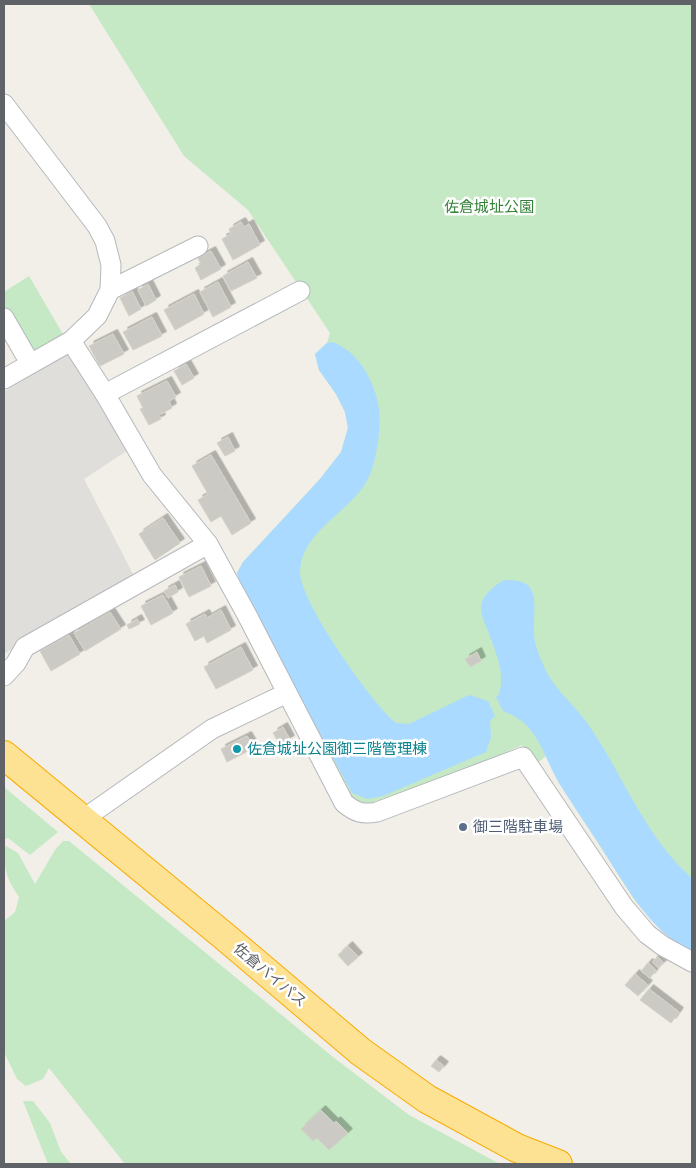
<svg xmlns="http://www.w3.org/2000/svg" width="696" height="1168" font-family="Karla,'Noto Sans JP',sans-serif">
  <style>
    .industrial { fill: #e0deda }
    .green { fill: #c5e8c5 }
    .water { fill: #aadaff }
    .building { fill: #cccac5; stroke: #d6d1c6; filter: url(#shadow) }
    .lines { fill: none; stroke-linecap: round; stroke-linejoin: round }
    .street-casing { stroke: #b5b8bc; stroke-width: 21 }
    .highway-casing { stroke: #f9ab00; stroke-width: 30 }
    .street { stroke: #fff; stroke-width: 19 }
    .highway { stroke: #fde293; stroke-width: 28 }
    .culture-dot { fill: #0f9aa8; stroke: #fff; stroke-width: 2 }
    .service-dot { fill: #5c6f8a; stroke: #fff; stroke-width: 2 }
    .labels { text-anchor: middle; stroke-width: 5; stroke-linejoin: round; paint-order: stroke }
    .park-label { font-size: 15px; fill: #348238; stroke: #fff }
    .culture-label { font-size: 15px; fill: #0d838f; stroke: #fff; text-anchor: start }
    .service-label { font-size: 15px; fill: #4e5e75; stroke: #fff; text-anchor: start }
    .street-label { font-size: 15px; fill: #5f6368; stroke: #fff }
  </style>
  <defs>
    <filter id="shadow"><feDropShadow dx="4.5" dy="-4.5" stdDeviation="0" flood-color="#0004"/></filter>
  </defs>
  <rect width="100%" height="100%" fill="#f1efe8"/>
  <polygon class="industrial" points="69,353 128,450 84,479 134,576 4,654 4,392"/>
  <g class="green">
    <path d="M 89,4 L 692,4 L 692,952 C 669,936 654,924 636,902 L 559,783 L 546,756 L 536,764 L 522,745 L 480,764 L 362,806 L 345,804 L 237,573 L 243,562 L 320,479 L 341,452 L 348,428 L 345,412 L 336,394 L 319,370 L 315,354 L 327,343 L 330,333 L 248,210 L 184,156 Z"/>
    <polygon points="29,276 64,336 40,353 30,350 4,308 4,292"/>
    <polygon points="4,787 58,832 30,855 8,838 4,840"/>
    <path d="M 63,841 L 69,841 L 333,1057 L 409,1115 L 500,1164 L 125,1164 L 49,1068 L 43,1079 L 26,1086 L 17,1079 L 4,1052 L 4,921 L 15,912 L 19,897 C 7,879 4,871 4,849 L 6,846 L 18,853 L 35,884 L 55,850 Z"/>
    <polygon points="23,1101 33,1101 50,1123 61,1152 71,1164 48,1164"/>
  </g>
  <g class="water">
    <path d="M 332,342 C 350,348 364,365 371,382 C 380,401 381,420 378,441 C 376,456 373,471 365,484 C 346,514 302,532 300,571 C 298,599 372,704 396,723 L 409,724 L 469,695 L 488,701 L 495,716 L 490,721 L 491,737 L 486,752 L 383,796 L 367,799 L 352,793 L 242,589 L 237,573 L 243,562 L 320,479 L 341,452 L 348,428 L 345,412 L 336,394 L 319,370 L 315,354 L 327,343 Z"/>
    <path d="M 505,580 C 545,578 532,609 534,635 C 535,645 539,655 543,664 C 552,688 574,704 588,724 C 623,775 645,837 692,878 L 692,952 C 648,930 625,884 599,844 C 586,824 572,804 559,783 C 542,754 539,724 503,711 L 496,697 L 499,694 C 506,673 495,651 488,631 C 485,624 481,616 481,609 C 480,597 495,584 505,580 Z"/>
  </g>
  <g class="building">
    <polygon points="241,222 244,227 249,224 260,245 233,260 222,239 231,234 229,229"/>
    <polygon points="211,251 221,269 201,280 195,268 201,264 198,258"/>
    <polygon points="248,262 257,278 231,291 223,276"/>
    <polygon points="218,282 231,307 213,317 200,292"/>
    <polygon points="148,284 156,300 146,306 138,290"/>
    <polygon points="132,291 141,309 129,316 120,298"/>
    <polygon points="194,294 204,314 175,330 164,310"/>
    <polygon points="152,317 162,336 133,350 123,332"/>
    <polygon points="113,334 124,354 100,366 89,346"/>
    <polygon points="186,364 194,378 182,385 174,371"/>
    <polygon points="167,381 176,397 169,401 172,408 159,415 161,419 149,425 140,409 143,408 137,396"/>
    <polygon points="228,437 235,451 225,456 217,443"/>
    <polygon points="211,455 251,523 232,535 221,516 211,522 198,500 208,494 192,466"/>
    <polygon points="163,518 180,543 155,560 139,534"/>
    <polygon points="201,566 211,586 189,597 179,577"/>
    <polygon points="175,585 178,592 168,598 164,591"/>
    <polygon points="163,595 173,613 151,625 141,606"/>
    <polygon points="221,610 231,630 207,643 204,636 195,641 186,624 205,614 207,618"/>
    <polygon points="110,612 121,629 85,651 74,633"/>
    <polygon points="137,619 140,624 129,629 127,625"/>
    <polygon points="69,635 80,654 51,671 40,651"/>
    <polygon points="241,647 253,670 216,689 204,667"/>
    <polygon points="477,652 481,661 470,667 465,659"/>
    <polygon points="283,727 290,740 280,745 273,733"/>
    <polygon points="247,736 254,748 227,762 221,749"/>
    <polygon points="348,946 358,957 348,966 338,955"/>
    <polygon points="657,957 664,963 658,968 652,962"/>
    <polygon points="648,963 656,970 650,978 641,971"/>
    <polygon points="635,974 648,985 638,996 625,985"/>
    <polygon points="649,989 679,1012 671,1023 640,1000"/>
    <polygon points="436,1060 444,1066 439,1072 431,1066"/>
    <polygon points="321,1110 334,1123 336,1121 348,1133 329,1150 317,1138 313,1141 301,1129"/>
  </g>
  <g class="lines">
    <g class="street-casing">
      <g id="street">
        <polyline points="4,104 97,226 105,241 111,265 110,290 97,316 71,341 4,379"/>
        <polyline points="110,290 198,246"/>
        <polyline points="4,318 30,363"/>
        <path d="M 71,341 L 105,394 L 152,475 L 208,544 L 248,617 L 344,803 C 355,812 362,815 377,812 L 523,757 L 624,907 L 647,934 L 663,946 L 692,962"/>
        <polyline points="105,394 300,291"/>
        <polyline points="4,676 16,663 25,647 208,544"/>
        <polyline points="82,820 212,729 287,693"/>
      </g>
    </g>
    <g class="highway-casing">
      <polyline id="highway" points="4,755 224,936 361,1052 427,1099 517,1148 558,1164"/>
    </g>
    <use href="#street" class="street"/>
    <use href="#highway" class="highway"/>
  </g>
  <circle class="culture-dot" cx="237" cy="749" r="5"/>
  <circle class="service-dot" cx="463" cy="827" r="5"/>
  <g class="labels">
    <g class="park-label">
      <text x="489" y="212">佐倉城址公園</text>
    </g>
    <g class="culture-label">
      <text x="247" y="754">佐倉城址公園御三階管理棟</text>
    </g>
    <g class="service-label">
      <text x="473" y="832">御三階駐車場</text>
    </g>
    <g class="street-label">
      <text transform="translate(270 975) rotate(40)" y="5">佐倉バイパス</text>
    </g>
  </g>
  <rect width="696" height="1168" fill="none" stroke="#5f6368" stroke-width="10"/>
</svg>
